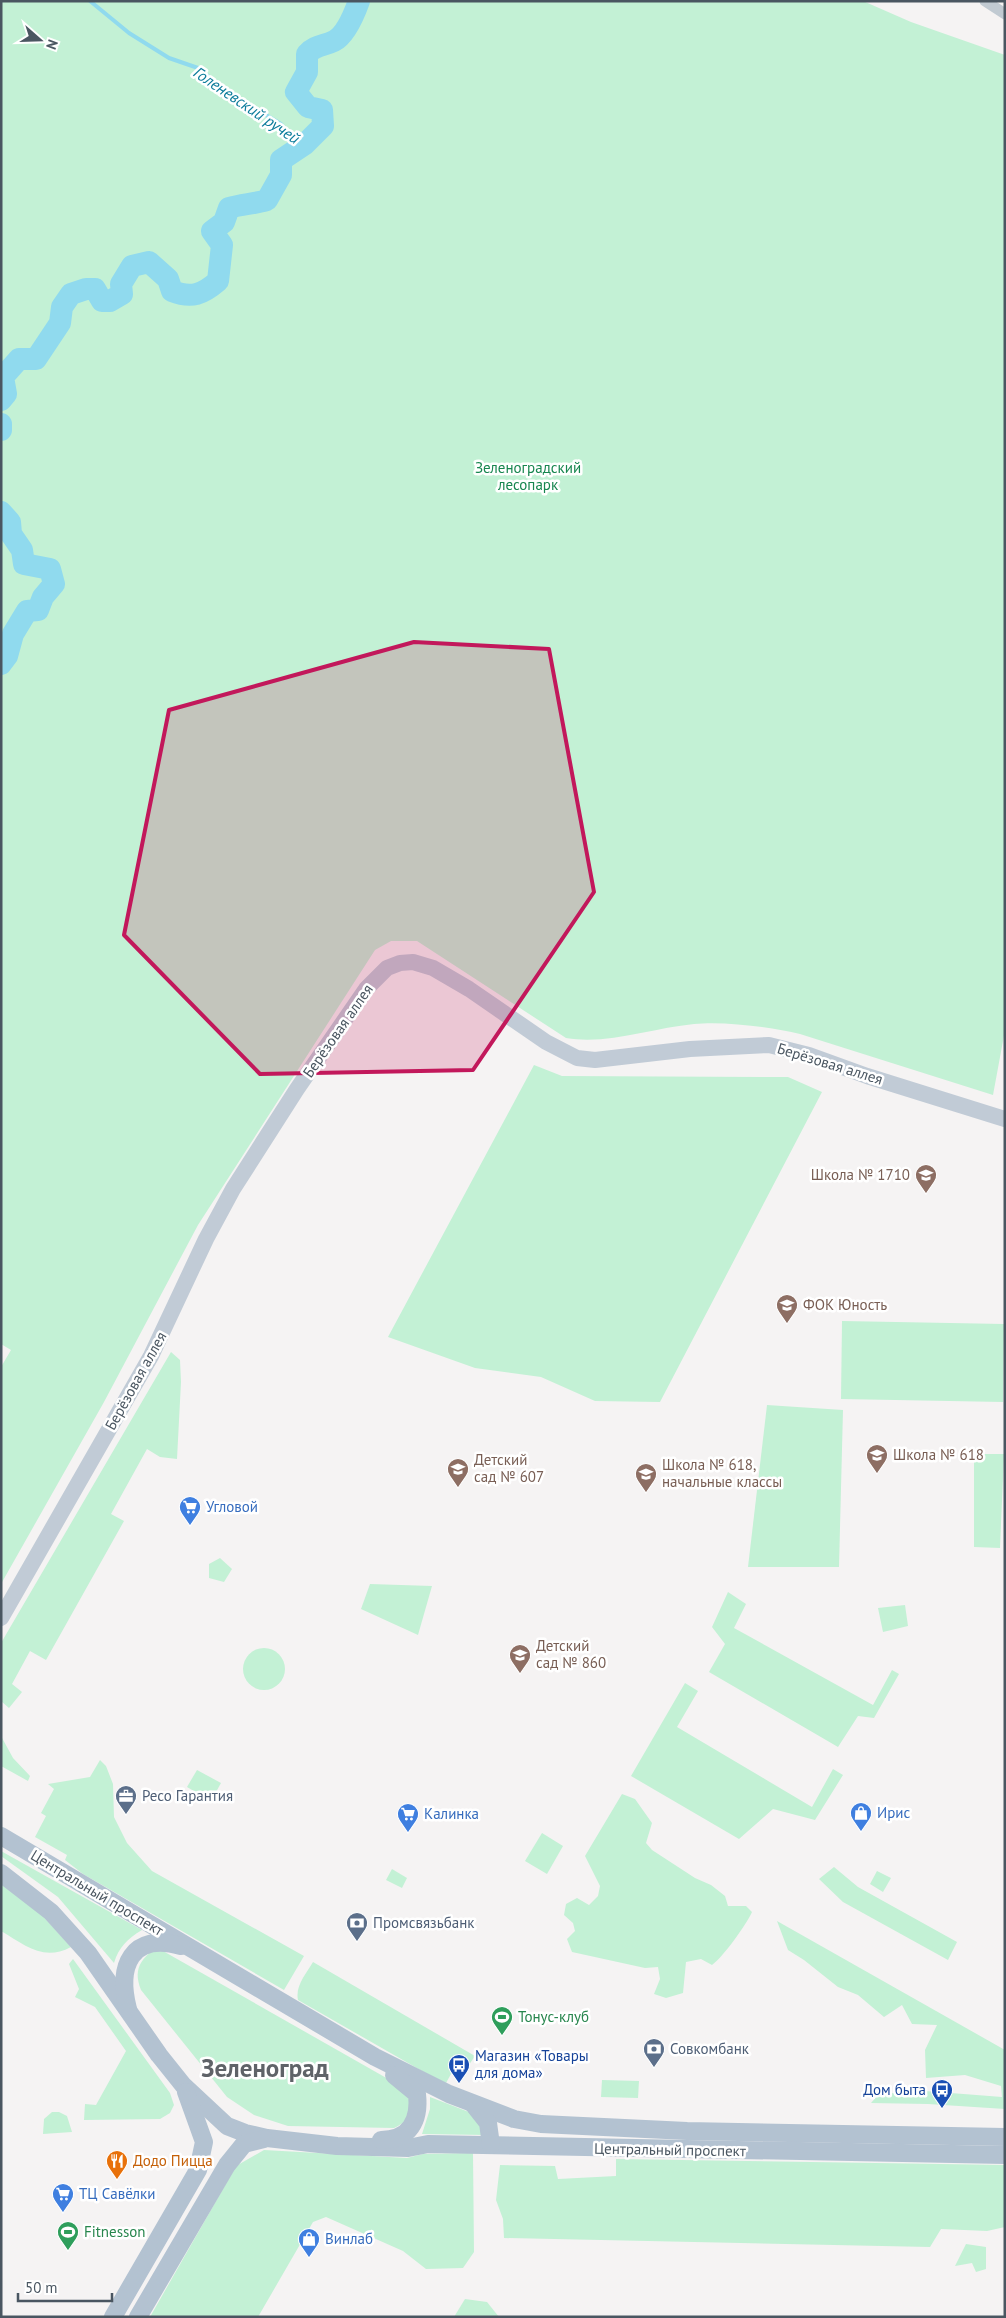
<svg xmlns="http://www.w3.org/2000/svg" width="1006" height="2318" font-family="'PT Sans',sans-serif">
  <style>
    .green { fill: #c3f1d5 }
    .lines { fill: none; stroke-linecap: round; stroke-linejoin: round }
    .stream { stroke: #90daee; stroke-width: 4 }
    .river { stroke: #90daee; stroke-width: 22 }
    .street { stroke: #c1cad2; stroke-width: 11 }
    .secondary { stroke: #c1cbd6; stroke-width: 16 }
    .primary { stroke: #b3c2d1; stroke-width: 18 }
    .marked { fill: #c2185b; fill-opacity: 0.2; stroke: #c2185b; stroke-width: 4; stroke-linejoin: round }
    .labels { text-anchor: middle; stroke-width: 5; stroke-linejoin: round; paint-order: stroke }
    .park-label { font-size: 15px; fill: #17864f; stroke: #fff }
    .street-label { font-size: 15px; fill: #4a5661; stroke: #fff }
    .education-label { font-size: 15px; fill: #785e54; stroke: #fff; text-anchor: start }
    .shop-label { font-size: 15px; fill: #366cbe; stroke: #fff; text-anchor: start }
    .service-label { font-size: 15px; fill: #4e5e75; stroke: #fff; text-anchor: start }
    .leisure-label { font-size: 15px; fill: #27864d; stroke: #fff; text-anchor: start }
    .transit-label { font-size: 15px; fill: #164399; stroke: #fff; text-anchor: start }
    .food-label { font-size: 15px; fill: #c56008; stroke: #fff; text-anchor: start }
    .water-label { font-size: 16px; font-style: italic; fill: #0c7c9b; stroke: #fff }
    .town-label { font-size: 25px; font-weight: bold; fill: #5f6368; stroke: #fff }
  </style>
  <rect width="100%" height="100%" fill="#f5f3f3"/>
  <g class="green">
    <path d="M 1,1 L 863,1 L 911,22 L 1005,55 L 1005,1030 L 993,1095 L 800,1034 C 770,1027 725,1021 694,1024 C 652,1028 608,1045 566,1038 L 417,941 L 391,941 L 375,950 L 198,1225 L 104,1402 L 1,1584 L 1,1367 L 11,1350 L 1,1344 Z"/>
    <polygon points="534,1065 562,1076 788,1077 822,1092 660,1402 595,1401 541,1377 475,1368 388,1337"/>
    <polygon points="842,1321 1004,1324 1003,1402 841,1399"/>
    <polygon points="171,1352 180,1360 181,1382 177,1459 160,1457 147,1449 111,1514 124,1521 46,1660 30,1651 12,1684 22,1692 9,1708 1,1701 1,1643"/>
    <polygon points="767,1405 843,1410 839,1567 748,1567"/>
    <polygon points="974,1454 1004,1454 1000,1548 974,1547"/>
    <polygon points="220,1558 232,1569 224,1582 209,1578 209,1564"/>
    <polygon points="370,1584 432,1586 418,1635 361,1609"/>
    <polygon points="728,1592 746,1604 734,1628 873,1705 892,1670 899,1674 874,1718 858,1716 838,1747 709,1672 725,1644 712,1627"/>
    <polygon points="905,1605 908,1626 883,1632 878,1608"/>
    <circle cx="264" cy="1669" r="21"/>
    <polygon points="685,1683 698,1691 677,1727 812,1807 833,1769 843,1775 815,1820 773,1809 739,1839 631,1776"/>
    <polygon points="1,1736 13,1758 30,1776 28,1781 1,1766"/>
    <polygon points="100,1760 106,1766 113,1784 114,1817 127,1843 152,1871 304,1956 284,1990 83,1874 65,1860 67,1855 35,1837 46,1816 41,1813 54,1789 48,1784 90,1777"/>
    <polygon points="197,1770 221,1783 211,1801 187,1787"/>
    <path d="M 622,1794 L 635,1799 L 652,1823 L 646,1843 L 652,1850 L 695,1878 L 711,1885 L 725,1896 L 728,1906 L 746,1906 L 752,1912 C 746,1925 724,1956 712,1965 L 701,1959 L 686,1962 L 683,1993 L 666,1998 L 654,1994 L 660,1979 L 658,1967 L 645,1968 L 572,1952 L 567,1939 L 575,1931 L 573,1923 L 564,1915 L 566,1904 L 577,1898 L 589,1905 L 598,1896 L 600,1886 L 585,1856 Z"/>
    <polygon points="542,1833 563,1846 547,1874 525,1861"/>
    <path d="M 1,1851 L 142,1930 C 127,1939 119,1947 114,1963 L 58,1897 L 1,1856 Z"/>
    <polygon points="834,1867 858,1887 957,1942 948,1960 843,1902 819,1879"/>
    <polygon points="392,1869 407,1878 402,1888 386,1880"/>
    <polygon points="877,1871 891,1878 883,1892 870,1884"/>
    <path d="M 1,1884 L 41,1914 L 71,1947 C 43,1962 25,1945 1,1931 Z"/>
    <polygon points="777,1921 1005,2050 1005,2109 928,2104 871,2103 879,2094 925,2091 1002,2097 1001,2086 965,2075 926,2078 925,2050 937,2025 912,2024 902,2005 884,2017 858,1995 838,1987 804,1960 788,1950"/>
    <path d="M 153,1950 L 163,1951 L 404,2088 C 413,2105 414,2119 394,2128 L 288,2126 L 254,2115 L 227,2097 L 141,1990 C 134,1972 138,1962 153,1950 Z"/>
    <polygon points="73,1959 170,2093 174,2105 170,2113 160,2119 84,2120 85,2104 96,2105 126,2051 95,2007 75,1997 79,1989 69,1964"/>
    <path d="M 313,1962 L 475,2056 L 464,2072 L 451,2074 L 446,2083 L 436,2079 L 298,2000 C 295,1986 306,1974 313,1962 Z"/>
    <polygon points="602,2080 639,2081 638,2098 601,2097"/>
    <polygon points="430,2097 474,2114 486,2135 422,2134 430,2109"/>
    <polygon points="52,2112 59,2112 67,2116 72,2132 43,2134 44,2119"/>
    <polygon points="264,2150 407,2158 423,2154 473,2153 474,2252 463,2268 426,2269 403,2251 326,2217 313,2222 258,2317 150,2317 236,2166"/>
    <polygon points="616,2159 1005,2165 1005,2227 987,2231 941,2229 930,2247 504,2238 503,2219 496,2200 500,2165 555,2166 558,2179 616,2176"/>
    <polygon points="966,2244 986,2247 986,2269 976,2272 972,2263 955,2266"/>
    <polygon points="465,2299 487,2302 499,2317 454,2317"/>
  </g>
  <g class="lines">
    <polyline class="stream" points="90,1 129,33 169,58 198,68 231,94 281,124 293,138 305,144"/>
    <g class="river">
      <path d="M 1,400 L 6,394 L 3,377 L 19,359 L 36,359 L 60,323 L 62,307 L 71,294 L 86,289 L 95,289 L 102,301 L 110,301 L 122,294 L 121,284 L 132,266 L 149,262 L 168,279 L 172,291 C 192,299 203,294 218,281 L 222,245 L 212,231 L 224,222 L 229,208 C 242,204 254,204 267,200 L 281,175 L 281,160 L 305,144 L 323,126 L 322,110 L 308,107 L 296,92 L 307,72 L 307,54 C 315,45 324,46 334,41 C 346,35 355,12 359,1"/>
      <polyline points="1,424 1,430"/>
      <polyline points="1,512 10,522 11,534 22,550 24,564 50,569 54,584 43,597 38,610 27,611 13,634 7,656 1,664"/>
    </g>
    <polyline class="street" points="985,1 1005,14"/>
    <polyline class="secondary" points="1,1618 151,1356 206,1239 233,1189 297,1089 366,989 387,968 400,963 413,962 433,968 469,989 546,1042 577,1058 595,1060 690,1049 769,1045 809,1055 867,1076 1005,1119"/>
    <g class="primary">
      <polyline points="1,1836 375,2057 449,2094 514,2119 541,2124 687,2131 1005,2137"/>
      <polyline points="1,1873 51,1912 88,1953 159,2055 183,2085 227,2126 245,2133 267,2138 337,2146 408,2148 428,2144 1005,2155"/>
      <path d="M 128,2009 C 117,1966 131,1932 181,1946"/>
      <polyline points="473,2104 488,2123 491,2145"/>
      <path d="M 381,2140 C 410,2140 420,2120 417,2094 L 394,2075"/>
      <polyline points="113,2317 198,2170 204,2142 186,2092"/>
      <polyline points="138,2317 227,2165 244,2144 264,2139"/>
    </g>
  </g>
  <path class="marked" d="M 414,642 L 549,649 L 594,892 L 473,1070 L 260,1074 L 124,935 L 169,710 Z"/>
  <defs>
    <g id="school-pin" transform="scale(1.125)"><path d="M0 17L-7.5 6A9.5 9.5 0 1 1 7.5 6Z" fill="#8d6e63" stroke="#fff"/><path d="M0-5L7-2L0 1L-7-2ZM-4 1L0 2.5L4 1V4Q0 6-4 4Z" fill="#fff"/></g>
    <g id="supermarket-pin" transform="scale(1.125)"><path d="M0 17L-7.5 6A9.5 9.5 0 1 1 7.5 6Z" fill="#3f7fe0" stroke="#fff"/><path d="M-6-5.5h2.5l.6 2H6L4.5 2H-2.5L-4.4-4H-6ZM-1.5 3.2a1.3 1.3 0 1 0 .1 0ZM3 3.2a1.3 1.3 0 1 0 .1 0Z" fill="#fff"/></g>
    <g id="office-pin" transform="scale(1.125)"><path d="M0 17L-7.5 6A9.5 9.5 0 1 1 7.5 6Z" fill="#5c6f8a" stroke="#fff"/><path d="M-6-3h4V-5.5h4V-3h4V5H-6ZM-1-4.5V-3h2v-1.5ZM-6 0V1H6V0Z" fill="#fff"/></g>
    <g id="shop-pin" transform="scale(1.125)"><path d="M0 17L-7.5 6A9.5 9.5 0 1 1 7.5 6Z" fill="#3f7fe0" stroke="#fff"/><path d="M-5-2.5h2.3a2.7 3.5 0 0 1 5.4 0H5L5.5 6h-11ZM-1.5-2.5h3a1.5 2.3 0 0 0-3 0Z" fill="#fff"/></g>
    <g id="bank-pin" transform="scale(1.125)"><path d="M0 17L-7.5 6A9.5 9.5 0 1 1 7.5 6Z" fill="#5c6f8a" stroke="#fff"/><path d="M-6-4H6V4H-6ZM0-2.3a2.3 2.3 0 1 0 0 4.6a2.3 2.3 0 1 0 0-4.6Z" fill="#fff"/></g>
    <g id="stadium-pin" transform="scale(1.125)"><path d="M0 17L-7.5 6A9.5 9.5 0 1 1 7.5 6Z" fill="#2e9e5b" stroke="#fff"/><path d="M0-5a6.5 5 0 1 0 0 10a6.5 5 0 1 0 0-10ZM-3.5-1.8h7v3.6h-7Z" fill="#fff"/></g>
    <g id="bus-pin" transform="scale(1.125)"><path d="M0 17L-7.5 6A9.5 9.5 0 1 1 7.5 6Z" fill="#1a4fb4" stroke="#fff"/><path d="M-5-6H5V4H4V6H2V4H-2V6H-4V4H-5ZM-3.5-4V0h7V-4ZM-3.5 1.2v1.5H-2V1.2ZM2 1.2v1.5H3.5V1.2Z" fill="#fff"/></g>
    <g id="restaurant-pin" transform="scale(1.125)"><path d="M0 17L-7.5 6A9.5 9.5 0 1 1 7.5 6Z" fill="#e8710a" stroke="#fff"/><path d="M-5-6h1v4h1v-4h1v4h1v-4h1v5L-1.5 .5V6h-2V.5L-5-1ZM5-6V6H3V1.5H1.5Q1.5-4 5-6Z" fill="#fff"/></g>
  </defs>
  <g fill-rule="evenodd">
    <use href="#school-pin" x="926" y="1175"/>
    <use href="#school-pin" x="787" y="1305"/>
    <use href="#school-pin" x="877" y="1455"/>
    <use href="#school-pin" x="458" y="1469"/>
    <use href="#school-pin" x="646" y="1474"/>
    <use href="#supermarket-pin" x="190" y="1507"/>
    <use href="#school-pin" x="520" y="1655"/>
    <use href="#office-pin" x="126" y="1796"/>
    <use href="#shop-pin" x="861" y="1813"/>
    <use href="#supermarket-pin" x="408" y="1814"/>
    <use href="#bank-pin" x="357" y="1923"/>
    <use href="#stadium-pin" x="502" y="2017"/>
    <use href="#bank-pin" x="654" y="2049"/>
    <use href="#bus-pin" x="459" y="2065"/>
    <use href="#bus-pin" x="942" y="2090"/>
    <use href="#restaurant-pin" x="117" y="2161"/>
    <use href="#supermarket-pin" x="63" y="2194"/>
    <use href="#stadium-pin" x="68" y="2232"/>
    <use href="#shop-pin" x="309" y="2239"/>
  </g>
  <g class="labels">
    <g class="park-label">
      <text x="528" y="473">Зеленоградский<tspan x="528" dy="17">лесопарк</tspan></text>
    </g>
    <g class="street-label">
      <text transform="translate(338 1031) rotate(-55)" y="5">Берёзовая аллея</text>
      <text transform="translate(830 1064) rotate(17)" y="5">Берёзовая аллея</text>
      <text transform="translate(136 1381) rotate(-61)" y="5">Берёзовая аллея</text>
      <text transform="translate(97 1893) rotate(31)" y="5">Центральный проспект</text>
      <text transform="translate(670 2150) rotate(1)" y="5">Центральный проспект</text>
    </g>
    <g class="education-label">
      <text x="910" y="1180" text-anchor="end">Школа № 1710</text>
      <text x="803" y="1310">ФОК Юность</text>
      <text x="893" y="1460">Школа № 618</text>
      <text x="474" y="1465">Детский<tspan x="474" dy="17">сад № 607</tspan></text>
      <text x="662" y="1470">Школа № 618,<tspan x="662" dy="17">начальные классы</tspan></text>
      <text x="536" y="1651">Детский<tspan x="536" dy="17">сад № 860</tspan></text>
    </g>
    <g class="shop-label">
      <text x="206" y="1512">Угловой</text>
      <text x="877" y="1818">Ирис</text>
      <text x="424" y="1819">Калинка</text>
      <text x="79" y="2199">ТЦ Савёлки</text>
      <text x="325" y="2244">Винлаб</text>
    </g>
    <g class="service-label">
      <text x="142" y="1801">Ресо Гарантия</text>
      <text x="373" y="1928">Промсвязьбанк</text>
      <text x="670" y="2054">Совкомбанк</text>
    </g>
    <g class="leisure-label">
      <text x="518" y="2022">Тонус-клуб</text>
      <text x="84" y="2237">Fitnesson</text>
    </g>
    <g class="transit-label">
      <text x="475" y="2061">Магазин «Товары<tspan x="475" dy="17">для дома»</tspan></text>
      <text x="926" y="2095" text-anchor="end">Дом быта</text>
    </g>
    <g class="food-label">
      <text x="133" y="2166">Додо Пицца</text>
    </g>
    <g class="water-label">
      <text transform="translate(247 105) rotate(34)" y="6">Голеневский ручей</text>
    </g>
    <g class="town-label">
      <text x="265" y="2077">Зеленоград</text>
    </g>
  </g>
  <rect width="1006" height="2318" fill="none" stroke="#4a5661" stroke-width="5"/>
  <g transform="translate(40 40) rotate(110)" stroke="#ffffff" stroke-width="4" paint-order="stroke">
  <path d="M0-4L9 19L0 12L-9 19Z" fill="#4a5661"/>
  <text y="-8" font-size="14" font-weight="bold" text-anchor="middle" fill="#4a5661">N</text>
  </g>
  <path d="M18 2293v8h94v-8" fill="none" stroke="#4a5661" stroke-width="2.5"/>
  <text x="25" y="2293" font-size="15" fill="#4a5661" stroke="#ffffff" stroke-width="4" paint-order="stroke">50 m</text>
</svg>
